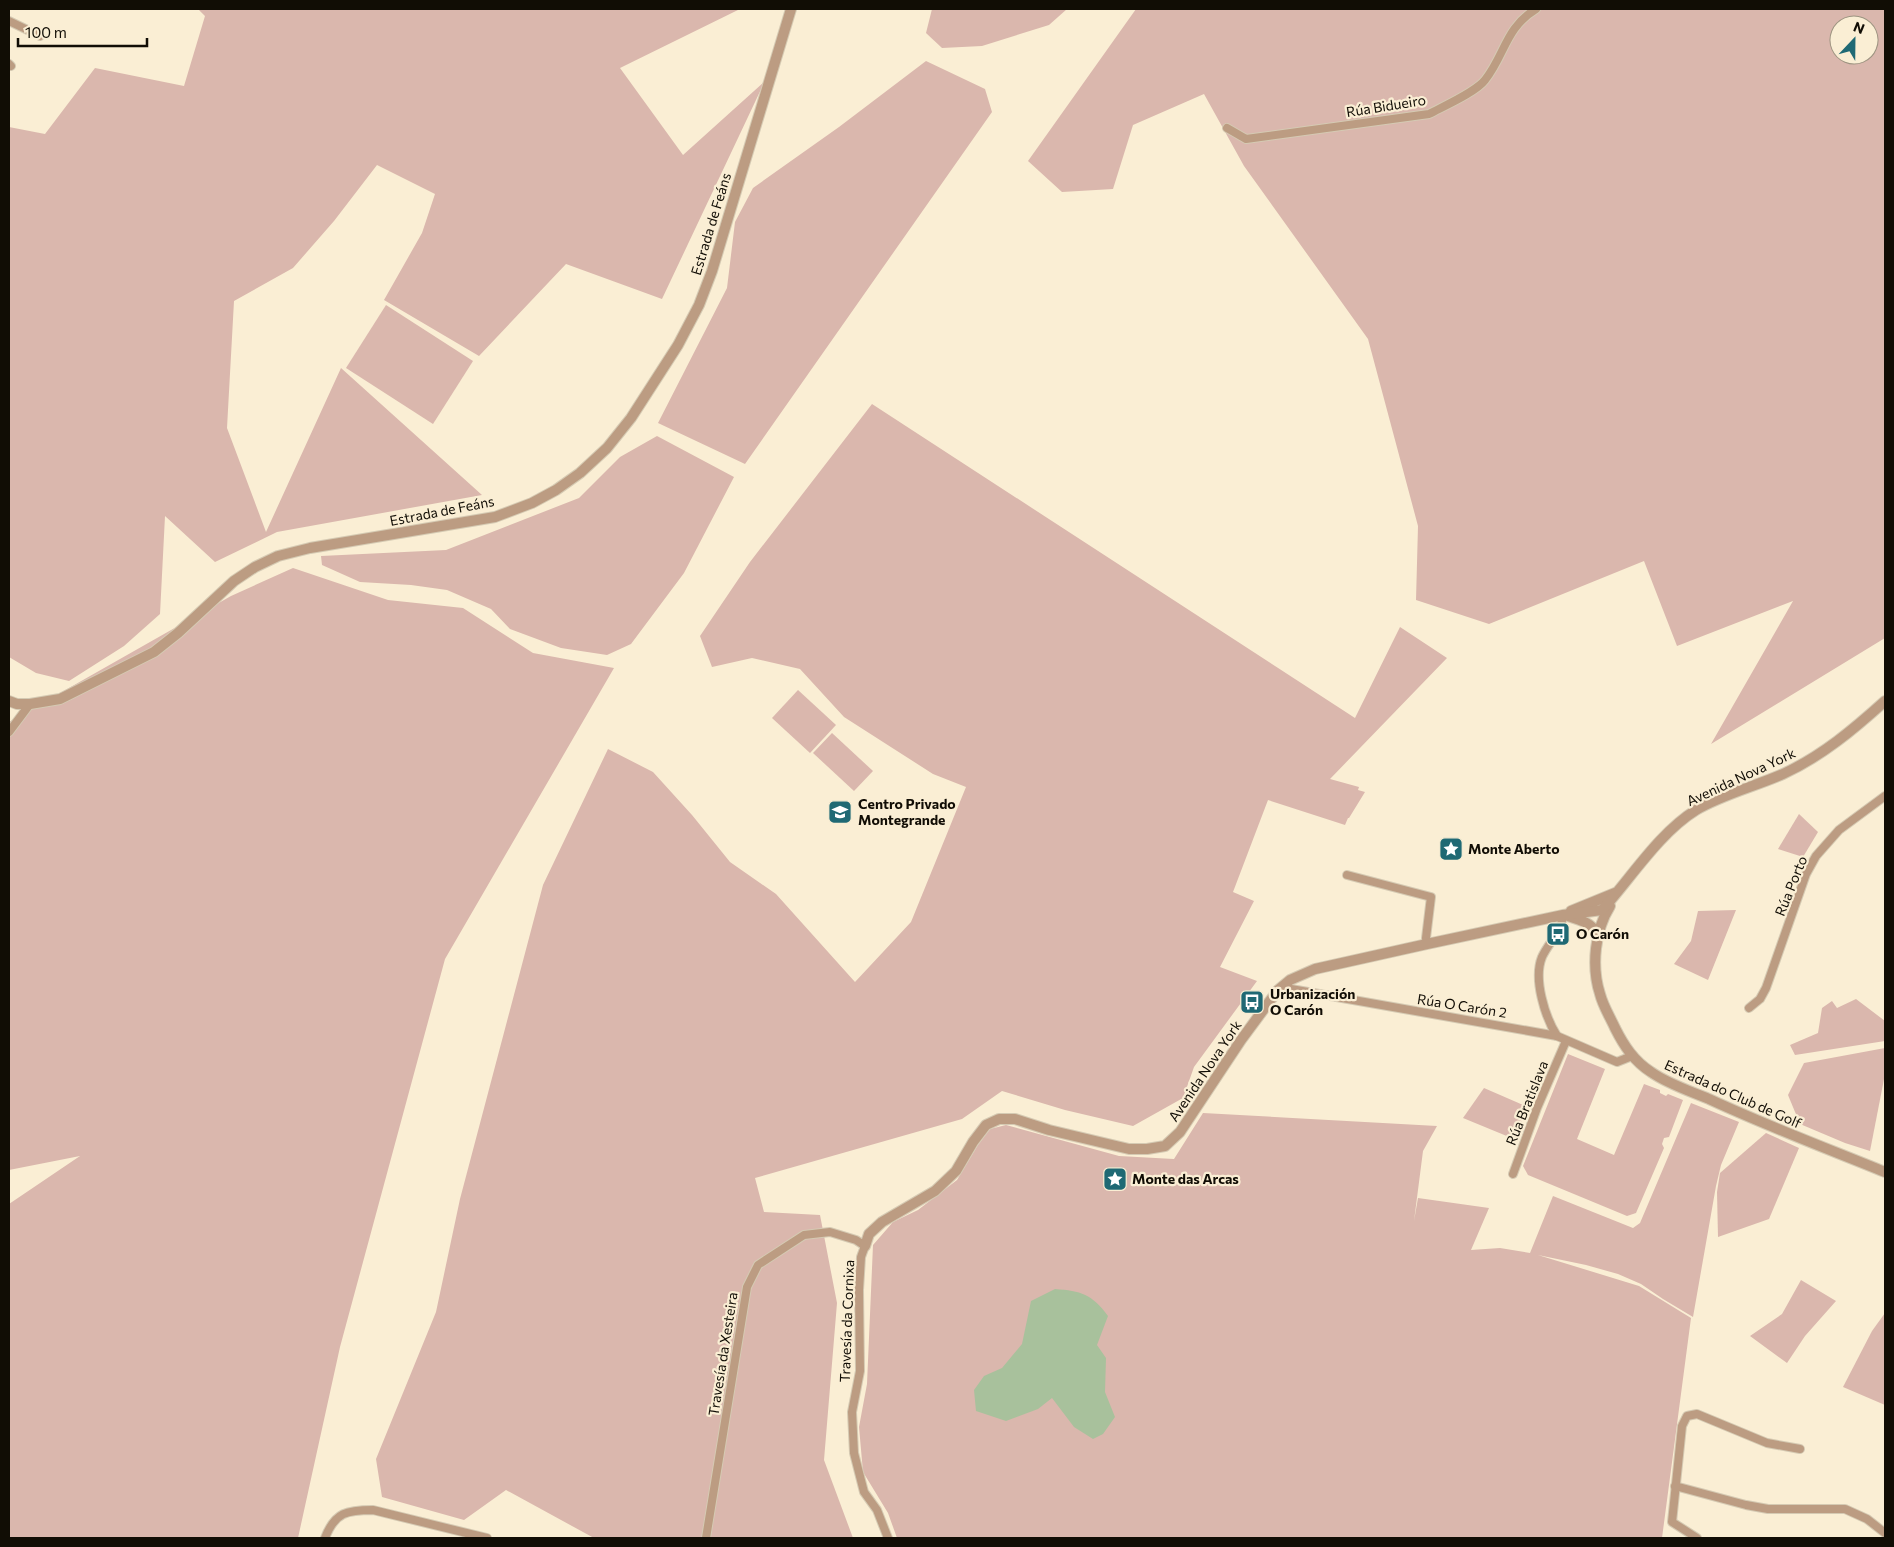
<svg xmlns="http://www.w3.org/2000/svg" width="1894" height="1547" font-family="Commissioner,sans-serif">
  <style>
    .green { fill: #dab7ad; fill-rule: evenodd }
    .water { fill: #a8c19c }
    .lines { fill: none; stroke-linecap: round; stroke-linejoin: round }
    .minor-casing { stroke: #d5cab3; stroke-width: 10 }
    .tertiary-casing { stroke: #d5cab3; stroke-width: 12 }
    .minor { stroke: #bc9c82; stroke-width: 8 }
    .tertiary { stroke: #bc9c82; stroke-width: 10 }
    .labels { text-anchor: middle; stroke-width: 4.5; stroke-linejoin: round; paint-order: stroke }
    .street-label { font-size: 14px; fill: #110d05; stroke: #faeed4 }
    .poi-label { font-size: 14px; font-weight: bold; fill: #110d05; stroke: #faeed4; text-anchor: start }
  </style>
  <rect width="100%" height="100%" fill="#faeed4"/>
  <g class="green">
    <polygon points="198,9 740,9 620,68 683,155 765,81 662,299 566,264 479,356 384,300 422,233 435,194 377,165 334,221 293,268 234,301 227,428 266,532 341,368 482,495 277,532 215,562 165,516 160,614 124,646 69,681 36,673 9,657 9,127 45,134 95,68 184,86 205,16"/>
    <polygon points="932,9 1067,9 1049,25 982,46 942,48 926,33"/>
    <path d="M 1136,9 L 1885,9 L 1885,638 L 1711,744 L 1793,601 L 1677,646 L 1644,561 L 1489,624 L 1416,600 L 1418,526 L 1368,339 L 1244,166 L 1204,94 L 1133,125 L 1113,189 L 1062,192 L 1028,161 ZM 1839,25 L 1869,25 L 1869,55 L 1839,55 Z"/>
    <polygon points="926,61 985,89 992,112 745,464 658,423 727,288 735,222 753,188 839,127"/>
    <polygon points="386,305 473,361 433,424 346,368"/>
    <polygon points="872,404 1355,718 1400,627 1447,658 1330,779 1359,787 1358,790 1365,792 1349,818 1348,818 1345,825 1268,800 1233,892 1254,901 1220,967 1257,981 1194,1067 1183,1098 1133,1126 1065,1110 1002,1091 962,1119 755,1178 764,1212 820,1215 837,1303 824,1460 853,1538 594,1538 506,1490 464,1520 382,1497 376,1459 436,1312 460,1199 543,885 608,749 653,772 692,815 730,862 776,894 855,982 911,922 966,787 933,774 844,717 800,669 752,658 712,667 700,636 750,562"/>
    <polygon points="657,436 734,477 684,573 631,644 607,655 561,648 510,629 491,609 447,590 411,585 360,582 322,565 321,556 446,550 579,498 620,457"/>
    <polygon points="293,568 388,600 463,608 533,653 614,668 445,959 340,1347 298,1538 9,1538 9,1204 80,1156 9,1170 9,722 231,596"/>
    <polygon points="798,690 836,725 810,753 772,718"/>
    <polygon points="832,733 873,771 854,791 813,753"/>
    <polygon points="1799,814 1818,832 1803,857 1778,849"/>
    <polygon points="1736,910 1708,980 1674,964 1691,941 1698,911"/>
    <polygon points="1856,999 1885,1021 1885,1041 1795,1055 1790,1045 1818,1033 1822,1008 1832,1001 1837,1008"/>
    <polygon points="1885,1048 1885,1074 1870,1151 1845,1143 1800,1124 1788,1095 1804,1063"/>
    <polygon points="1568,1054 1605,1069 1577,1139 1614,1155 1644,1084 1660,1090 1660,1093 1666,1096 1668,1094 1683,1100 1669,1137 1664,1138 1662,1144 1664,1148 1636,1213 1627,1216 1528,1175 1523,1166"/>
    <polygon points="1484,1088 1528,1107 1514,1139 1463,1118"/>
    <polygon points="1691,1103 1739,1122 1721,1165 1716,1186 1693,1317 1663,1299 1641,1284 1618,1274 1586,1265 1538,1255 1639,1286 1691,1318 1662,1538 897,1538 888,1513 863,1472 859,1427 867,1384 873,1245 893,1222 918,1210 957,1180 978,1145 990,1129 1006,1125 1119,1156 1174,1159 1203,1113 1437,1126 1423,1151 1414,1221 1418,1198 1489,1208 1471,1250 1500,1248 1530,1253 1553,1196 1633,1228 1640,1223"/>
    <polygon points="1766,1133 1799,1148 1769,1219 1718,1237 1717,1192 1720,1173"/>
    <polygon points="1801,1280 1836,1301 1805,1336 1787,1363 1750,1336 1782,1314"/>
    <polygon points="1885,1313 1885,1405 1843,1387 1872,1331"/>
  </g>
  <path class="water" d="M 1055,1289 C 1081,1291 1092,1294 1108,1316 L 1097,1345 L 1106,1358 L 1105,1392 L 1115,1417 L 1103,1434 L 1093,1439 L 1074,1427 L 1052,1398 L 1038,1409 L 1006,1421 L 976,1411 L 974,1390 L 984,1376 L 1002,1368 L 1022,1344 L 1031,1301 Z"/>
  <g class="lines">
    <g class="minor-casing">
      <g id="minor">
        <polyline points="9,21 40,36"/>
        <polyline points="9,64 11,66"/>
        <path d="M 1227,128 L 1246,139 L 1429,114 C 1444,106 1476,92 1485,80 C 1505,55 1505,28 1536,9"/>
        <polyline points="9,732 30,704"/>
        <polyline points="1347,875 1431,897 1426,938 1427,944"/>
        <polyline points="1285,984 1291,989 1557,1036 1617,1062 1632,1056"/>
        <polyline points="1749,1008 1760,999 1766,988 1806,874 1816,856 1839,830 1885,796"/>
        <path d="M 1557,1036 C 1545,1017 1533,979 1542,957 C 1549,942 1562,931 1563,915"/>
        <polyline points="1513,1174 1537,1108 1566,1041"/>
        <polyline points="1675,1486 1746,1505 1768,1509 1845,1509 1867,1519 1885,1533"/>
        <path d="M 325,1538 C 335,1512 347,1510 373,1510 L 487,1538"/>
        <polyline points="706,1538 747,1287 758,1265 804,1235 830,1232 856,1240 865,1246 861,1257 859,1290 860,1371 852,1412 854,1453 864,1492 877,1510 888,1538"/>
        <polyline points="1697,1538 1672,1522 1682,1426 1687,1416 1697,1414 1767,1443 1800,1449"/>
      </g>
    </g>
    <g class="tertiary-casing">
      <g id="tertiary">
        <polyline points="9,701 17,704 30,704 60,699 154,652 178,633 234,581 255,567 278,556 310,548 495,517 532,503 556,490 580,473 607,448 631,418 678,345 699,305 712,271 791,9"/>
        <path d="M 1610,906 C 1595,930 1591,966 1600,994 C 1603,1006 1610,1017 1615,1028 C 1624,1046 1634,1061 1651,1072 C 1668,1084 1690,1091 1709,1099 C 1767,1126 1826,1148 1885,1172"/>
        <polyline points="1571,911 1615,893"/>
        <path d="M 1568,916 C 1581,920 1592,923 1598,935"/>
        <path d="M 865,1246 L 869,1234 L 882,1222 L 935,1191 L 956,1171 L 973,1142 L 986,1125 L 999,1119 L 1015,1119 L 1049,1130 L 1129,1149 L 1147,1149 L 1165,1146 L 1180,1132 L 1241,1040 L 1278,990 L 1290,980 L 1315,969 L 1427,944 L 1563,915 L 1602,910 C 1631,878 1659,833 1696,810 C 1721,795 1756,786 1783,774 C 1822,756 1854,729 1885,701"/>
      </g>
    </g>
    <use href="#minor" class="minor"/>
    <use href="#tertiary" class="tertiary"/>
  </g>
  <defs>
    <g id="school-square" transform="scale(1.25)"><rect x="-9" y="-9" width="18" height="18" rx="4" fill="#1f6974" stroke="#faeed4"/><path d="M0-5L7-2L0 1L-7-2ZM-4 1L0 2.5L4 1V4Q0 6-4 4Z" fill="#fff"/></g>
    <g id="sight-square" transform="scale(1.25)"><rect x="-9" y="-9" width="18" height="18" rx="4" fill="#1f6974" stroke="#faeed4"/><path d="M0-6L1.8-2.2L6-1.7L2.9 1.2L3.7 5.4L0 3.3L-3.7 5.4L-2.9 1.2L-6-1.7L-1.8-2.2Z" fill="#fff"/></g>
    <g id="bus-square" transform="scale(1.25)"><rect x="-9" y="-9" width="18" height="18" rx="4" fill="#1f6974" stroke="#faeed4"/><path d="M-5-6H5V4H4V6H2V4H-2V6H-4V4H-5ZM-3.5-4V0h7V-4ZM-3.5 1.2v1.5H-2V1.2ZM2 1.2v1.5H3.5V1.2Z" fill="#fff"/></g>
  </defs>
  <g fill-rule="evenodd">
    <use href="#school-square" x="840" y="812"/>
    <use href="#sight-square" x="1451" y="849"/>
    <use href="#bus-square" x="1558" y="934"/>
    <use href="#bus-square" x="1252" y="1002"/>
    <use href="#sight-square" x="1115" y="1179"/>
  </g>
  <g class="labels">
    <g class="street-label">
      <text transform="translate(1386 106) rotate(-9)" y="5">Rúa Bidueiro</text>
      <text transform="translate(711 224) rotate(-73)" y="5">Estrada de Feáns</text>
      <text transform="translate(442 511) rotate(-11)" y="5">Estrada de Feáns</text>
      <text transform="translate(1741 777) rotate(-25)" y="5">Avenida Nova York</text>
      <text transform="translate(1791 886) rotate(-68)" y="5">Rúa Porto</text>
      <text transform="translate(1462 1006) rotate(9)" y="5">Rúa O Carón 2</text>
      <text transform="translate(1205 1071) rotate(-56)" y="5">Avenida Nova York</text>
      <text transform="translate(1733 1094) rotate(24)" y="5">Estrada do Club de Golf</text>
      <text transform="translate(1527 1103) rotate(-68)" y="5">Rúa Bratislava</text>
      <text transform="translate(847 1321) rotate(-88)" y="5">Travesía da Cornixa</text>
      <text transform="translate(723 1354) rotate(-81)" y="5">Travesía da Xesteira</text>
    </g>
    <g class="poi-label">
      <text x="858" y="809">Centro Privado<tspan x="858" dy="16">Montegrande</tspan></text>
      <text x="1468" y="854">Monte Aberto</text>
      <text x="1576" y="939">O Carón</text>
      <text x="1270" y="999">Urbanización<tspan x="1270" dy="16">O Carón</tspan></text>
      <text x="1132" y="1184">Monte das Arcas</text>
    </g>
  </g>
  <rect width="1894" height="1547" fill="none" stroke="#110d05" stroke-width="20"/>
  <g transform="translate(1854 40) rotate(22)"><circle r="24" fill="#faeed4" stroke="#9d9481"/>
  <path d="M0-4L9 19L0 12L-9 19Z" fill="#1f6974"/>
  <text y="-8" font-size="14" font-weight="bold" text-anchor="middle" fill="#110d05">N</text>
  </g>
  <path d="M18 38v8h129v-8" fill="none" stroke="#110d05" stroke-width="2.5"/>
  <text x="25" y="38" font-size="15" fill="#110d05" stroke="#faeed4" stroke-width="4" paint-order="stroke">100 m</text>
</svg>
